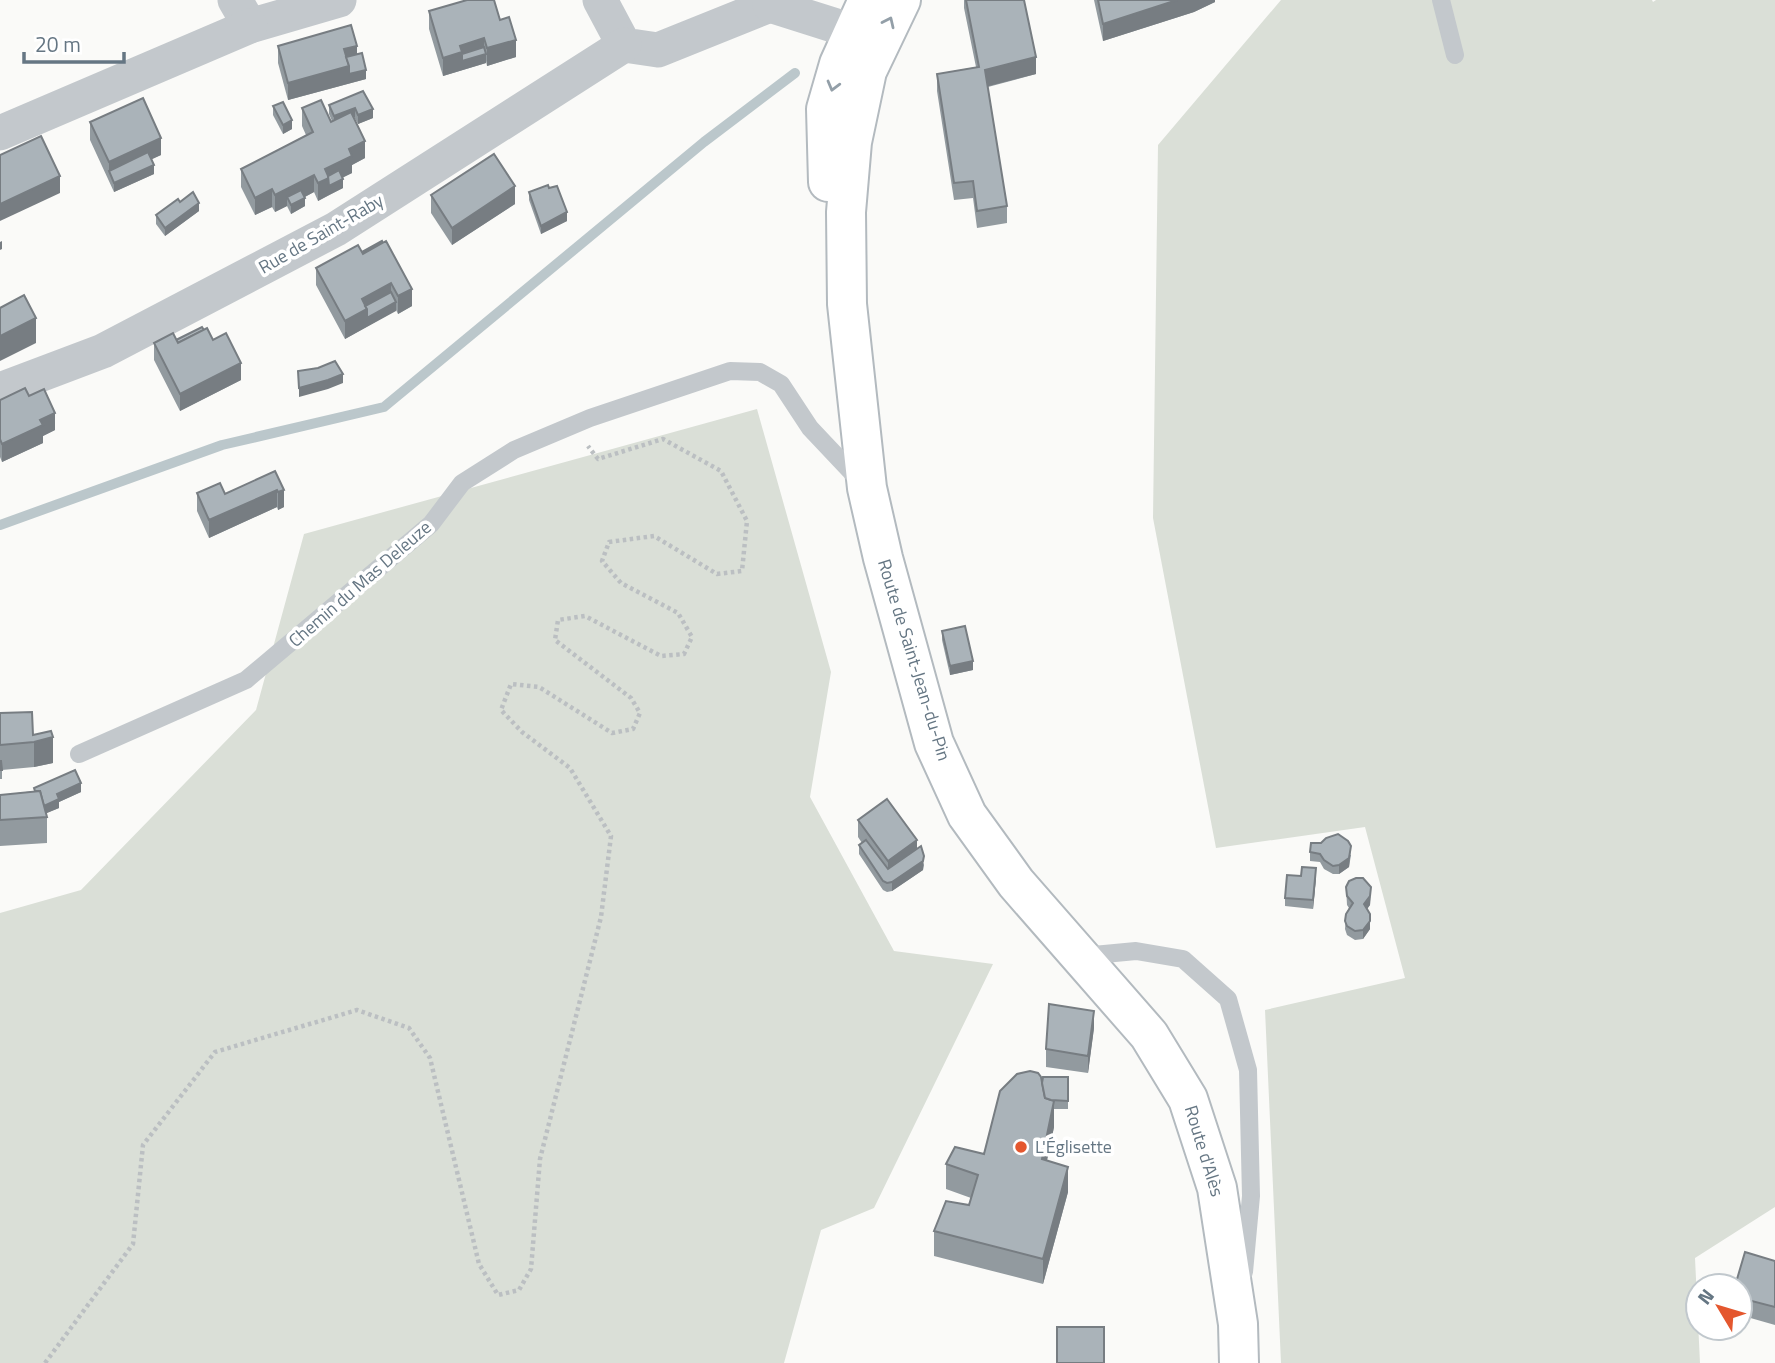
<svg xmlns="http://www.w3.org/2000/svg" width="1775" height="1363" font-family="'Titillium Web',sans-serif">
  <style>
    .green { fill: #dadfd7 }
    .lines { fill: none; stroke-linecap: round; stroke-linejoin: round }
    .stream { stroke: #bbc7cb; stroke-width: 10 }
    .secondary-casing { stroke: #b3babf; stroke-width: 42 }
    .path { stroke: #bbbfc2; stroke-width: 4.5; stroke-dasharray: 3.5 3.5; stroke-linecap: butt }
    .lane { stroke: #c3c8cc; stroke-width: 18 }
    .street { stroke: #c3c8cc; stroke-width: 35 }
    .secondary { stroke: #fff; stroke-width: 38 }
    .wall { fill: #929a9f }
    .shaded-wall { fill: #777d82 }
    .building { fill: #aab3b9; stroke: #777d82; stroke-width: 2 }
    .oneway { stroke: #939fa8 }
    .poi-dot { fill: #e4572e; stroke: #fff; stroke-width: 2.5 }
    .labels { text-anchor: middle; stroke-width: 7; stroke-linejoin: round; paint-order: stroke }
    .street-label { font-size: 18px; fill: #657683; stroke: #fff }
    .poi-label { font-size: 18px; fill: #657683; stroke: #fff; text-anchor: start }
  </style>
  <rect width="100%" height="100%" fill="#fafaf8"/>
  <g class="green">
    <polygon points="1281,0 1652,0 1653,2 1656,0 1775,0 1775,1207 1695,1258 1700,1363 1281,1363 1265,1010 1405,978 1365,827 1216,848 1153,518 1158,145"/>
    <polygon points="757,409 831,672 810,797 894,951 993,964 874,1208 821,1230 784,1363 0,1363 0,913 81,890 256,710 304,534"/>
  </g>
  <g class="lines">
    <polyline class="stream" points="0,525 222,445 384,407 704,142 795,73"/>
    <g class="secondary-casing">
      <g id="secondary">
        <polyline points="901,0 867,71 852,142 846,212 847,304 867,488 883,558 934,743 967,815 1016,883 1149,1035 1188,1099 1217,1188 1238,1324 1239,1363"/>
        <polyline points="828,182 826,109 839,64 868,0"/>
      </g>
    </g>
    <polyline class="path" points="45,1363 133,1244 143,1145 215,1052 357,1010 409,1028 430,1058 479,1264 498,1295 519,1290 531,1269 540,1159 601,917 611,836 570,768 522,732 501,710 511,684 539,687 612,733 633,729 640,713 631,698 555,640 558,620 585,616 661,656 684,654 692,637 678,613 621,583 602,561 609,542 654,536 717,574 742,571 747,521 721,471 663,439 598,459 588,446"/>
    <g class="lane">
      <polyline points="1441,0 1455,55"/>
      <polyline points="79,754 246,680 431,524 462,483 514,450 590,418 730,371 760,372 781,384 810,428 860,481"/>
      <polyline points="1083,956 1136,951 1183,959 1228,999 1248,1070 1251,1196 1244,1272"/>
    </g>
    <g class="street">
      <polyline points="235,0 250,26 339,0"/>
      <polyline points="600,0 624,45 658,50 770,5 778,0"/>
      <polyline points="770,5 852,31"/>
      <polyline points="0,133 250,26"/>
      <polyline points="0,390 103,351 336,229 624,45"/>
    </g>
    <use href="#secondary" class="secondary"/>
  </g>
  <g class="wall">
    <polygon points="964,0 1024,0 1036,74 988,87 1007,206 1007,223 977,228 973,198 954,200 937,91 937,74 976,67 964,8"/>
    <polygon points="1094,0 1215,0 1215,2 1194,12 1103,41"/>
    <polygon points="429,11 500,20 516,57 487,66 486,61 486,63 443,76 429,29"/>
    <polygon points="278,46 357,54 366,79 288,100 278,63"/>
    <polygon points="363,91 373,118 358,124 354,117 365,158 352,165 352,173 342,178 343,188 318,201 314,192 305,197 305,206 291,214 287,206 275,212 272,207 255,215 241,187 241,169 306,135 302,126 302,108 331,122 332,121 329,114 329,105"/>
    <polygon points="273,106 292,129 283,134 273,115"/>
    <polygon points="90,122 161,155 151,159 154,174 114,192 90,140"/>
    <polygon points="549,188 567,221 541,234 529,200 529,192"/>
    <polygon points="431,195 515,204 452,245 431,213"/>
    <polygon points="199,211 165,236 156,224 156,215"/>
    <polygon points="362,252 412,306 398,314 396,310 345,339 316,285 316,268"/>
    <polygon points="204,330 213,340 241,380 180,411 154,360 154,343 176,340"/>
    <polygon points="29,396 55,430 43,436 43,443 2,462 0,457 0,400"/>
    <polygon points="275,471 284,507 278,510 277,507 209,538 197,511 197,493 225,494"/>
    <polygon points="942,631 973,670 950,675 942,640"/>
    <polygon points="0,713 33,735 53,763 34,767 2,770 2,779 0,779"/>
    <polygon points="34,788 81,792 59,802 59,808 46,813 47,817 47,843 0,846 0,795 34,791"/>
    <polygon points="858,820 917,848 924,865 923,870 892,891 887,892 883,890 859,854 859,845 862,843 858,837"/>
    <polygon points="1321,843 1351,855 1349,867 1339,874 1333,874 1324,869 1320,862 1310,861 1310,852"/>
    <polygon points="1316,877 1313,909 1285,906 1285,898"/>
    <polygon points="1346,887 1370,905 1367,909 1370,929 1363,939 1355,940 1347,935 1345,929 1346,914 1349,908 1347,905"/>
    <polygon points="1094,1028 1088,1073 1046,1067 1046,1049"/>
    <polygon points="1068,1077 1068,1109 1054,1109 1054,1127 1047,1160 1068,1192 1043,1284 934,1256 934,1231 969,1205 971,1198 946,1189 946,1164 984,1154 1042,1083"/>
    <polygon points="1775,1261 1775,1325 1740,1315 1740,1286"/>
  </g>
  <g class="shaded-wall">
    <polygon points="1177,0 1215,0 1215,2 1194,12 1103,41 1103,24"/>
    <polygon points="484,38 484,54 486,54 486,63 443,76 443,58 460,46"/>
    <polygon points="516,40 516,57 487,66 487,48"/>
    <polygon points="357,46 357,63 346,66 344,49"/>
    <polygon points="1036,57 1036,74 985,87 985,70"/>
    <polygon points="349,66 366,70 366,79 288,100 288,83"/>
    <polygon points="355,108 355,117 334,125 334,116"/>
    <polygon points="373,109 373,118 358,124 358,115"/>
    <polygon points="292,120 292,129 283,134 283,125"/>
    <polygon points="161,138 161,155 112,178 109,171 109,162"/>
    <polygon points="365,141 365,158 352,165 352,173 329,184 329,195 318,201 318,183 325,169 349,149"/>
    <polygon points="154,165 154,174 114,192 114,183"/>
    <polygon points="314,175 314,192 291,204 287,197 287,206 275,212 275,195"/>
    <polygon points="60,176 60,193 0,221 0,204"/>
    <polygon points="343,179 343,188 329,195 329,186"/>
    <polygon points="515,186 515,204 452,245 452,228"/>
    <polygon points="272,189 272,207 255,215 255,198"/>
    <polygon points="305,198 305,206 291,214 291,205"/>
    <polygon points="199,203 199,211 165,236 165,228"/>
    <polygon points="567,212 567,221 541,234 541,226"/>
    <polygon points="2,241 2,249 0,250 0,242"/>
    <polygon points="391,283 391,301 396,302 396,311 345,339 345,321 362,299"/>
    <polygon points="412,289 412,306 398,314 398,296"/>
    <polygon points="36,318 36,343 0,361 0,336"/>
    <polygon points="241,363 241,380 180,411 180,394"/>
    <polygon points="343,374 343,383 328,389 299,397 299,388"/>
    <polygon points="55,413 55,430 43,436 43,443 2,462 2,444 40,420"/>
    <polygon points="277,490 277,507 209,538 209,520"/>
    <polygon points="284,490 284,507 278,510 278,492"/>
    <polygon points="973,661 973,670 950,675 950,666"/>
    <polygon points="53,737 53,763 34,767 34,742"/>
    <polygon points="81,783 81,792 59,802 59,808 40,816 40,807 57,794"/>
    <polygon points="917,840 917,857 888,878 888,861"/>
    <polygon points="1351,846 1349,867 1339,874 1339,865"/>
    <polygon points="924,856 923,870 892,891 892,882"/>
    <polygon points="1316,868 1316,877 1313,909 1313,900"/>
    <polygon points="1371,896 1370,905 1364,913 1364,904"/>
    <polygon points="1370,921 1370,929 1363,939 1363,930"/>
    <polygon points="1094,1011 1094,1028 1088,1073 1088,1056"/>
    <polygon points="1054,1101 1054,1127 1042,1184 1042,1159"/>
    <polygon points="1068,1167 1068,1192 1043,1284 1043,1259"/>
  </g>
  <g class="building">
    <polygon points="467,0 494,0 500,20 509,17 516,40 487,48 484,38 460,46 462,52 443,58 429,11"/>
    <polygon points="966,0 1024,0 1036,57 985,70 1007,206 977,211 973,181 954,183 937,74 979,67"/>
    <polygon points="1098,0 1177,0 1103,24"/>
    <polygon points="351,25 357,46 344,49 349,66 288,83 278,46"/>
    <polygon points="484,47 486,54 462,61 462,54"/>
    <polygon points="362,53 366,70 349,74 349,66 346,57"/>
    <polygon points="363,91 373,109 358,115 355,108 334,116 329,105"/>
    <polygon points="143,98 161,138 109,162 90,122"/>
    <polygon points="321,100 331,122 351,112 365,141 349,149 352,156 325,169 329,178 318,183 314,175 275,195 272,189 255,198 241,169 313,132 302,108"/>
    <polygon points="283,102 292,120 283,125 273,106"/>
    <polygon points="41,136 60,176 0,204 0,155"/>
    <polygon points="148,152 154,165 114,183 109,171"/>
    <polygon points="494,154 515,186 452,228 431,195"/>
    <polygon points="339,170 343,179 329,186 328,176"/>
    <polygon points="548,185 549,188 557,186 567,212 541,226 529,192"/>
    <polygon points="301,190 305,198 291,205 287,197"/>
    <polygon points="193,192 199,203 165,228 156,215 178,199 180,202"/>
    <polygon points="382,241 383,243 363,254 362,252"/>
    <polygon points="386,241 412,289 398,296 391,283 362,299 367,309 345,321 316,268 358,245 363,254"/>
    <polygon points="391,292 396,302 367,318 367,309 365,306"/>
    <polygon points="24,295 36,318 0,336 0,308"/>
    <polygon points="202,327 204,330 178,343 176,340"/>
    <polygon points="207,328 213,340 226,333 241,363 180,394 154,343 173,333 178,343"/>
    <polygon points="335,361 343,374 328,380 299,388 298,371 318,368"/>
    <polygon points="25,388 29,396 44,389 55,413 40,420 43,425 2,444 0,439 0,400"/>
    <polygon points="275,471 284,490 278,492 277,490 209,520 197,493 220,483 225,494"/>
    <polygon points="965,626 973,661 950,666 942,631"/>
    <polygon points="32,712 33,735 51,731 53,737 34,742 0,745 0,713"/>
    <polygon points="0,761 1,761 2,770 0,770"/>
    <polygon points="75,770 81,783 57,794 59,799 44,806 40,791 35,791 34,788"/>
    <polygon points="40,791 47,817 0,820 0,795"/>
    <polygon points="887,799 917,840 888,861 858,820"/>
    <polygon points="1338,834 1348,841 1351,846 1349,858 1339,865 1333,866 1324,860 1320,854 1310,852 1311,843 1321,843 1326,838"/>
    <polygon points="866,840 888,869 921,846 924,856 923,861 892,882 887,883 883,881 859,845"/>
    <polygon points="1302,867 1316,868 1313,900 1285,898 1287,875 1301,876"/>
    <polygon points="1356,878 1363,878 1371,887 1370,896 1364,904 1370,914 1370,921 1363,930 1355,931 1347,926 1345,921 1346,914 1353,903 1347,896 1346,887 1349,881"/>
    <polygon points="1049,1004 1094,1011 1088,1056 1046,1049"/>
    <polygon points="1030,1071 1038,1073 1041,1077 1045,1098 1054,1101 1042,1159 1068,1167 1043,1259 934,1231 946,1201 969,1205 978,1175 946,1164 955,1147 984,1154 1000,1091 1017,1074"/>
    <polygon points="1043,1077 1068,1077 1068,1101 1051,1100 1045,1098 1042,1083"/>
    <polygon points="1745,1252 1775,1261 1775,1307 1740,1298 1740,1286 1735,1286"/>
    <rect x="1057" y="1327" width="47" height="36"/>
  </g>
  <defs><path id="oneway-chevron" d="M-2-3.5L2.5 0L-2 3.5" fill="none" stroke-width="1.6" stroke-linecap="round" stroke-linejoin="round" transform="scale(1.75)"/></defs>
  <g class="oneway">
    <use href="#oneway-chevron" transform="translate(889 22) rotate(-65)"/>
    <use href="#oneway-chevron" transform="translate(833 86) rotate(105)"/>
  </g>
  <circle class="poi-dot" cx="1021" cy="1147" r="7"/>
  <g class="labels">
    <g class="street-label">
      <text transform="translate(321 234) rotate(-30)" y="6">Rue de Saint-Raby</text>
      <text transform="translate(360 584) rotate(-41)" y="6">Chemin du Mas Deleuze</text>
      <text transform="translate(914 660) rotate(73)" y="6">Route de Saint-Jean-du-Pin</text>
      <text transform="translate(1204 1151) rotate(73)" y="6">Route d'Alès</text>
    </g>
    <g class="poi-label">
      <text x="1035" y="1153">L'Églisette</text>
    </g>
  </g>
  <g transform="translate(1719 1307) rotate(308)"><circle r="33" fill="#ffffff" stroke="#c1c8cd" stroke-width="2"/>
  <path d="M0-5L12 26L0 18L-12 26Z" fill="#e4572e"/>
  <text y="-10" font-size="19" font-weight="bold" text-anchor="middle" fill="#657683">N</text>
  </g>
  <path d="M24 52v10h100v-10" fill="none" stroke="#657683" stroke-width="3.5"/>
  <text x="35" y="52" font-size="21" fill="#657683" stroke="#ffffff" stroke-width="5" paint-order="stroke">20 m</text>
</svg>
